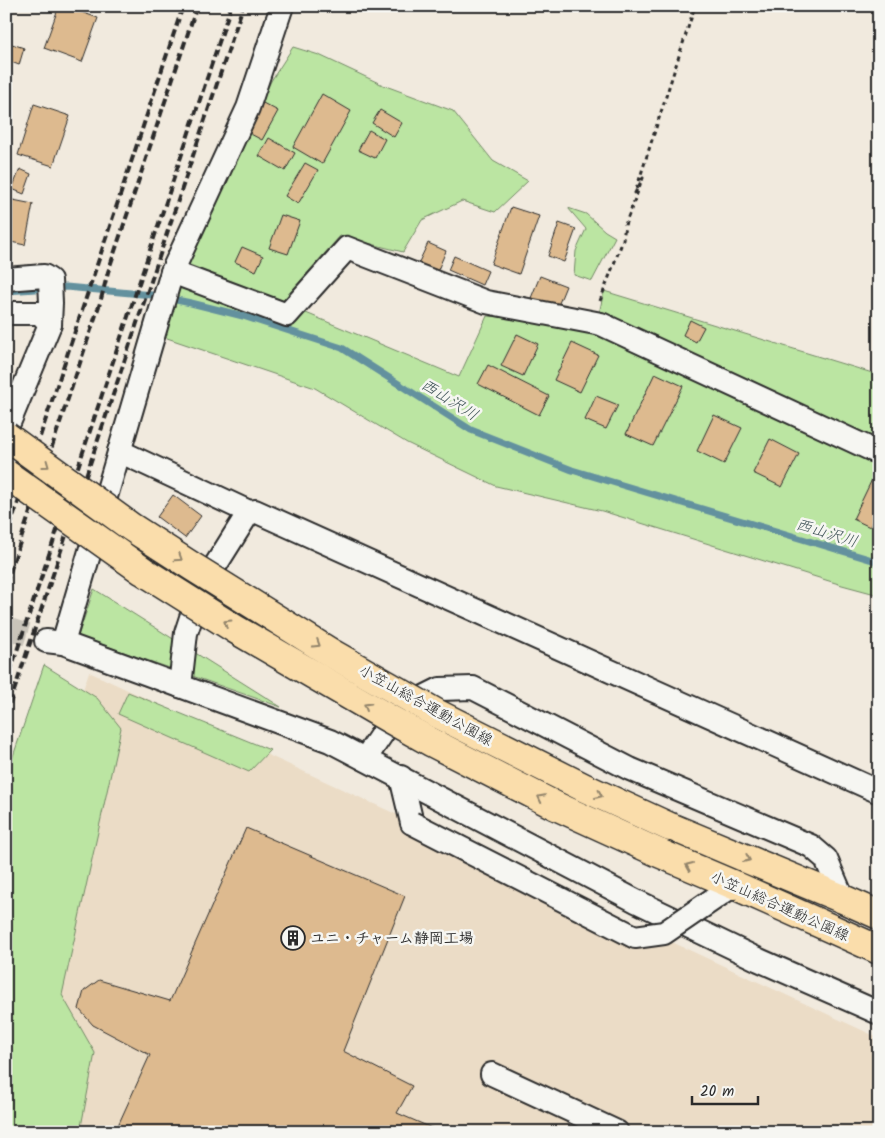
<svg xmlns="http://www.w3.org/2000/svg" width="885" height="1138" font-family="Kalam,'Klee One',sans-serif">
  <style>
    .built { fill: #ebdcc6 }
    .green { fill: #bbe5a2; stroke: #738866 }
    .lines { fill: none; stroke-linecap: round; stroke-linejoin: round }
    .stream { stroke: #64919e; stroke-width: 7 }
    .building { fill: #ddba8f; stroke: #2b2b2b }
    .minor-tunnel { stroke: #c9c4ba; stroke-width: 22; stroke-dasharray: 22 11; stroke-linecap: butt }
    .minor-casing { stroke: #2b2b2b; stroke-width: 26 }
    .major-casing { stroke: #2b2b2b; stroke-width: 31 }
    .path { stroke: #2b2b2b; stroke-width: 3; stroke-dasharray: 4 4; stroke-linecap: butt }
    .minor { stroke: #f6f6f2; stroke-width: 22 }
    .major { stroke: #faddab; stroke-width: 28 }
    .rail { stroke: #2b2b2b; stroke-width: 4; stroke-dasharray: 8 4; stroke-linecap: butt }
    .minor-bridge-casing { stroke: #2b2b2b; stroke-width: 26; stroke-linecap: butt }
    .major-bridge-casing { stroke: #2b2b2b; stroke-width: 31; stroke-linecap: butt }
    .minor-bridge { stroke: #f6f6f2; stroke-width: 22 }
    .major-bridge { stroke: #faddab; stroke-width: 28 }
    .oneway { stroke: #92846b }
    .labels { text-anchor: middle; stroke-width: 5; stroke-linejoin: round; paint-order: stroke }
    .street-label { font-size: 15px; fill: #2b2b2b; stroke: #f6f6f2 }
    .poi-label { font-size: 15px; font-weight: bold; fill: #2b2b2b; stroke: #f6f6f2; text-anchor: start }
    .water-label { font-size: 16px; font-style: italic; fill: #43565b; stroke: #f6f6f2 }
  </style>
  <rect width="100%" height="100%" fill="#f1eade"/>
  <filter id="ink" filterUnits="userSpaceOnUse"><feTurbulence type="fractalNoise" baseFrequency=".02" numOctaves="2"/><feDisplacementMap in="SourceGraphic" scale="10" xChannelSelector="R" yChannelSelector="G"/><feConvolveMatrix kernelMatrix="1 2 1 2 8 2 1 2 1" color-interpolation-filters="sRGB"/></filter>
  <g filter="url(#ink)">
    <polygon class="built" points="89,672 879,1038 879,1132 6,1132 6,917"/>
    <g class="green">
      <polygon points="293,47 319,55 383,85 453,111 493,161 528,181 495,212 462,201 422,220 403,252 340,236 278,306 181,271 271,81"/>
      <polygon points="568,208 586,214 605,231 615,237 592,281 574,275 576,251 586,229"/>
      <polygon points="184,276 287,315 306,313 459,377 487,316 593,322 879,453 879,595 842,585 602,511 496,486 407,443 315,388 164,337 167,314"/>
      <polygon points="604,291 879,375 879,450 597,323"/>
      <polygon points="94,589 281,707 78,636"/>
      <polygon points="44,665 97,698 121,728 62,995 95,1053 80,1132 6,1132 6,777"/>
      <polygon points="128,692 270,750 249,772 118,714"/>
    </g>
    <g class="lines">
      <polyline class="stream" points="6,291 66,287 152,295 191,303 243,316 342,348 471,430 572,470 879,562"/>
    </g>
    <g class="building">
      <polygon points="59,6 64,6 98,18 82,62 44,48"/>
      <polygon points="6,42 24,48 19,65 6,60"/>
      <polygon points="322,94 351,111 322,164 293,147"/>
      <polygon points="261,102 278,111 262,140 245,131"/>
      <polygon points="34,104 70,116 53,166 18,155"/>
      <polygon points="380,110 402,123 394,137 372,123"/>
      <polygon points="369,130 385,139 375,158 358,150"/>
      <polygon points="269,138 295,153 285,171 259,156"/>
      <polygon points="305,163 318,170 298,204 285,196"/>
      <polygon points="20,169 31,174 24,194 12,189"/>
      <polygon points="8,199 33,204 25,245 6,241 6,207"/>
      <polygon points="511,207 539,216 519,274 491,264"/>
      <polygon points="281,215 300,221 288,254 269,248"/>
      <polygon points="559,223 576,229 564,262 548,256"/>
      <polygon points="428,243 446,251 437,272 418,264"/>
      <polygon points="242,247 263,256 256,271 235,262"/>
      <polygon points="454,256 488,271 482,285 448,270"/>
      <polygon points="540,276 566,286 557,308 531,298"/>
      <polygon points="690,320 704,327 696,342 683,335"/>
      <polygon points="517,334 538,344 523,376 501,366"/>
      <polygon points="572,343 598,355 580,392 554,380"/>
      <polygon points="488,365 549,396 539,415 478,384"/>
      <polygon points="655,373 683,386 653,446 626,434"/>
      <polygon points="596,396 618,405 606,429 585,420"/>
      <polygon points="714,415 742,428 724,464 697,451"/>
      <polygon points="770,439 799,454 782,487 753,473"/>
      <polygon points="878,467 879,468 879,515 876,513 870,527 853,519"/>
      <polygon points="173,495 201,516 185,538 157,517"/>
      <polygon points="246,828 405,896 343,1051 412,1086 397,1113 441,1132 115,1132 150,1055 93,1025 79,1009 84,991 99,980 170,1001"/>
    </g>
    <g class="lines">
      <polyline class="minor-tunnel" points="6,628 46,641"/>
      <g class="minor-casing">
        <g id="minor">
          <polyline points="172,272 287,315 347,248 486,302 601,324 879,453"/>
          <polyline points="6,279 44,276 50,280 51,303 50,324"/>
          <polyline points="6,313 40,313 50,324 6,430"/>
          <polyline points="119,451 249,512 255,511 879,792"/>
          <polyline points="46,641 63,643 330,741 636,901 759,960 879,1013"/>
          <polyline points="63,643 172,272 248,108 282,6"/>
          <polyline points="180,686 186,633 200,590 249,512"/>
          <polyline points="365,759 398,710 440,689 473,688 630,769 811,846 826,859 843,899"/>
          <polyline points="401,777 412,823"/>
          <polyline points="492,1074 617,1132"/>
        </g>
      </g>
      <g class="major-casing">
        <g id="major">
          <polyline points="670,827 843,899 879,915"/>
          <polyline points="734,885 879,950"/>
        </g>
      </g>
      <polyline class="path" points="600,301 623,240 625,225 643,178 635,193 695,6"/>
      <use href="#minor" class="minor"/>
      <use href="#major" class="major"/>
      <g class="rail">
        <polyline points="6,539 183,6"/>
        <polyline points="6,584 100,303 108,272 197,6"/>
        <polyline points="6,684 231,6"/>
        <polyline points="6,715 243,6"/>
      </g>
      <g class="minor-bridge-casing">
        <polyline id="minor-bridge" points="412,823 635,937 664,933 734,885"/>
      </g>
      <g class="major-bridge-casing">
        <g id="major-bridge">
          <polyline points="6,436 131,527 193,567 331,653 436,713 585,788 670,827"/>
          <polyline points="6,474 143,571 235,629 388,718 431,742 556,806 659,853 734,885"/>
        </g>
      </g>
      <use href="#minor-bridge" class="minor-bridge"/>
      <use href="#major-bridge" class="major-bridge"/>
    </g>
    <defs><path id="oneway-chevron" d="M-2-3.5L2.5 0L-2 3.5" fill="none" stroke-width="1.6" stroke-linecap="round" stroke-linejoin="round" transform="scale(1.25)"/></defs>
    <g class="oneway">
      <use href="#oneway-chevron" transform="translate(46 465) rotate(36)"/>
      <use href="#oneway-chevron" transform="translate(179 558) rotate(33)"/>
      <use href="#oneway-chevron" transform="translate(227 623) rotate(-148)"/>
      <use href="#oneway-chevron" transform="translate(317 644) rotate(32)"/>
      <use href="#oneway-chevron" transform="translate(367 706) rotate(-150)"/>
      <use href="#oneway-chevron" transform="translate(599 795) rotate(25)"/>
      <use href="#oneway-chevron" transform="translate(541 798) rotate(-153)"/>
      <use href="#oneway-chevron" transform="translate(747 859) rotate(23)"/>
      <use href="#oneway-chevron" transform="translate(689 866) rotate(-157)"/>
    </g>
  </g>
  <defs>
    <g id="building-ring" transform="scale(1.25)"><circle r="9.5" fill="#f6f6f2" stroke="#2b2b2b" stroke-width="1.5"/><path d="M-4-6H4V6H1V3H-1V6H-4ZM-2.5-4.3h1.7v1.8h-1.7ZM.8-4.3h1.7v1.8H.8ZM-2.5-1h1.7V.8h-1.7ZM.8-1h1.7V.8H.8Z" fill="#2b2b2b"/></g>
  </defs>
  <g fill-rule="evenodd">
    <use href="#building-ring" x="293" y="938"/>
  </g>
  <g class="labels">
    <g class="street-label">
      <text transform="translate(426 705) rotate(29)" y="5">小笠山総合運動公園線</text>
      <text transform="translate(780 906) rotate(24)" y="5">小笠山総合運動公園線</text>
    </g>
    <g class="poi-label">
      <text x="310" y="943">ユニ・チャーム静岡工場</text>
    </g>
    <g class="water-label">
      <text transform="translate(450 399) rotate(32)" y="6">西山沢川</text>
      <text transform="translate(827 532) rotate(17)" y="6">西山沢川</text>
    </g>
  </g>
  <rect width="885" height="1138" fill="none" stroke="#f6f6f2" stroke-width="25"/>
  <rect x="12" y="12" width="860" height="1113" fill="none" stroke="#2b2b2b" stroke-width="2" filter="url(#ink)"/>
  <path d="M692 1096v8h66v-8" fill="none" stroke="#2b2b2b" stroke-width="2.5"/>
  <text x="700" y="1096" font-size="15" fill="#2b2b2b" stroke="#f6f6f2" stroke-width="4" paint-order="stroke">20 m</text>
</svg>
